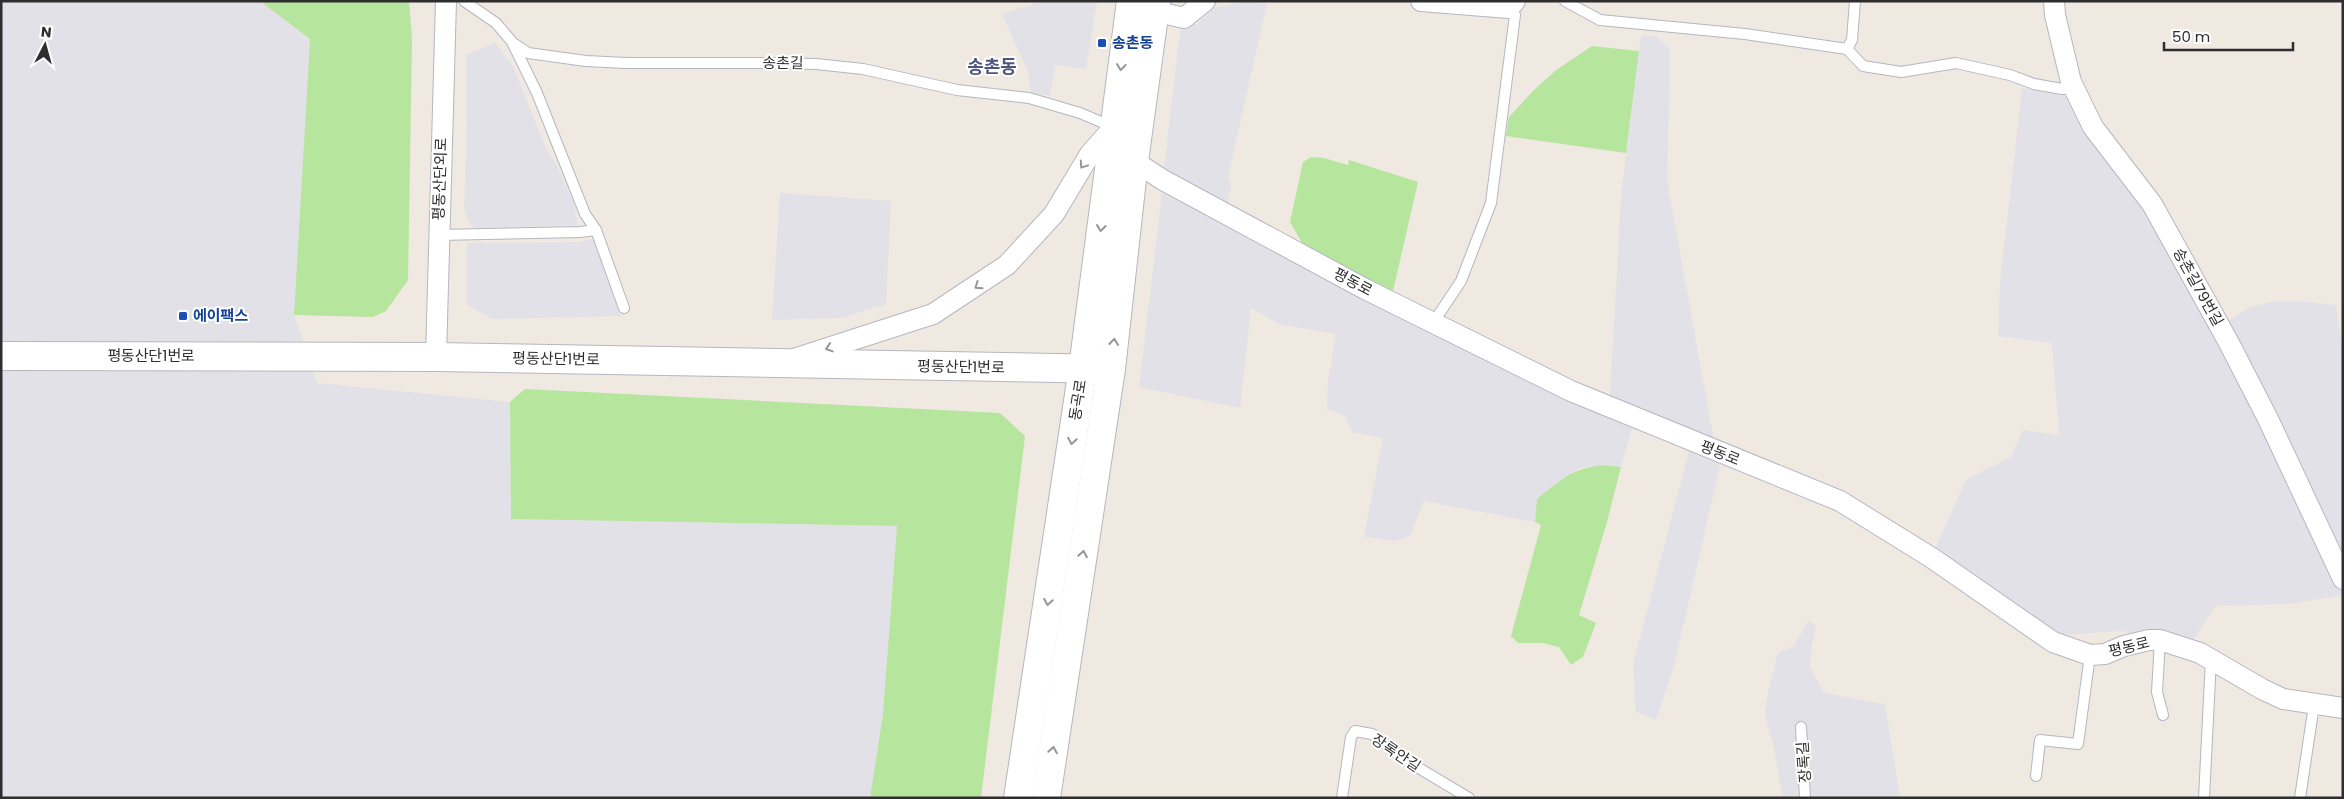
<svg xmlns="http://www.w3.org/2000/svg" width="2344" height="799" font-family="Poppins,'Noto Sans KR',sans-serif">
  <style>
    .industrial { fill: #e3e1e8 }
    .green { fill: #b6e59e }
    .lines { fill: none; stroke-linecap: round; stroke-linejoin: round }
    .lane-casing { stroke: #b4b7c1; stroke-width: 12 }
    .street-casing { stroke: #b4b7c1; stroke-width: 22 }
    .secondary-casing { stroke: #b4b7c1; stroke-width: 30 }
    .lane { stroke: #fff; stroke-width: 10 }
    .street { stroke: #fff; stroke-width: 20 }
    .secondary { stroke: #fff; stroke-width: 28 }
    .oneway { stroke: #969696 }
    .transit-dot { fill: #1a4fb4; stroke: #fff; stroke-width: 2 }
    .labels { text-anchor: middle; stroke-width: 4; stroke-linejoin: round; paint-order: stroke }
    .transit-label { font-size: 15px; font-weight: bold; fill: #164399; stroke: #fff; text-anchor: start }
    .street-label { font-size: 15px; fill: #2e2e2e; stroke: #fff }
    .quarter-label { font-size: 18px; font-weight: bold; fill: #4d5680; stroke: #fff }
  </style>
  <rect width="100%" height="100%" fill="#efe9e1"/>
  <g class="industrial">
    <polygon points="1,1 260,1 310,39 294,315 317,383 510,402 511,519 897,526 883,714 870,798 1,798"/>
    <polygon points="1042,1 1097,1 1086,69 1055,65 1050,96 1031,93 1028,72 1002,14"/>
    <polygon points="1248,1 1267,3 1228,177 1231,185 1227,207 1163,176 1181,24 1197,24 1214,8"/>
    <polygon points="1641,35 1656,36 1670,49 1667,180 1714,441 1610,398 1621,197"/>
    <polygon points="495,43 513,66 546,149 557,166 573,201 578,225 474,228 467,218 464,208 467,128 466,55"/>
    <polygon points="2022,88 2065,96 2075,101 2123,178 2161,234 2257,411 2343,588 2343,595 2288,604 2215,606 2191,644 2140,636 2123,631 2060,635 1933,553 1966,480 2011,457 2023,430 2059,435 2052,343 1998,336 2000,283"/>
    <polygon points="780,193 891,201 886,304 841,318 772,320"/>
    <polygon points="1162,193 1633,424 1621,467 1601,465 1580,468 1561,480 1537,499 1535,522 1424,501 1410,536 1396,541 1364,537 1383,438 1352,432 1345,416 1327,409 1328,382 1336,334 1279,324 1251,308 1240,408 1139,387"/>
    <polygon points="595,238 621,316 492,319 467,305 467,243 580,242"/>
    <polygon points="2274,301 2297,301 2336,305 2343,355 2343,560 2224,324 2248,308"/>
    <polygon points="1690,448 1721,461 1674,666 1656,720 1636,712 1633,665"/>
    <polygon points="1809,620 1816,626 1812,644 1810,667 1824,693 1885,704 1900,798 1779,798 1782,795 1774,748 1765,715 1768,693 1778,653 1794,646"/>
  </g>
  <g class="green">
    <polygon points="260,1 409,1 412,38 408,280 386,311 373,317 294,315 310,39"/>
    <polygon points="1592,46 1639,51 1626,153 1506,136 1509,117 1534,90 1555,71"/>
    <polygon points="1311,157 1324,158 1348,165 1349,160 1418,182 1393,291 1305,248 1290,222 1303,162"/>
    <polygon points="525,389 1000,413 1025,436 981,798 870,798 883,714 897,526 511,519 510,402"/>
    <path d="M 1601,465 L 1621,467 L 1607,522 L 1579,615 L 1596,623 L 1583,657 L 1571,665 L 1559,647 L 1543,643 L 1518,643 L 1511,636 L 1541,525 L 1535,522 L 1537,499 C 1561,480 1569,470 1601,465 Z"/>
  </g>
  <g class="lines">
    <g class="lane-casing">
      <g id="lane">
        <polyline points="464,1 496,23 513,43 528,53 586,61 626,63 775,63 816,64 863,69 957,90 1029,98 1080,113 1113,127"/>
        <polyline points="1565,1 1600,20 1745,34 1847,49 1863,66 1901,72 1956,63 2010,75 2034,84 2062,89 2074,88"/>
        <polyline points="1847,49 1852,40 1855,1"/>
        <polyline points="596,230 624,308"/>
        <polyline points="438,235 580,232 596,230 585,214 537,93 513,44"/>
        <polyline points="1433,323 1461,281 1491,203 1515,15 1509,8"/>
        <polyline points="2160,640 2157,692 2163,715"/>
        <polyline points="1801,727 1805,798"/>
        <polyline points="2036,776 2040,740 2078,744 2090,655"/>
        <polyline points="1342,798 1351,737 1355,731 1372,734 1407,761 1469,798"/>
        <polyline points="2204,798 2211,659"/>
        <polyline points="2300,798 2314,705"/>
      </g>
    </g>
    <g class="street-casing">
      <g id="street">
        <polyline points="1421,1 1509,8 1515,1"/>
        <polyline points="2054,1 2055,15 2071,82 2093,127 2152,204 2229,343 2268,419 2343,579"/>
        <polyline points="1154,11 1184,18 1205,1"/>
        <polyline points="436,357 446,1"/>
        <polyline points="797,358 933,314 1007,265 1054,214 1090,154 1114,127 1134,161 1163,180 1365,289 1571,391 1840,501 1932,558 2053,642 2090,655 2105,654 2124,646 2149,640 2160,640 2200,653 2262,689 2283,699 2343,708"/>
      </g>
    </g>
    <g class="secondary-casing">
      <g id="secondary">
        <polyline points="1,356 436,357 1111,369"/>
        <polyline points="1018,798 1083,368 1131,1"/>
        <polyline points="1046,798 1111,369 1134,161 1156,1"/>
      </g>
    </g>
    <use href="#lane" class="lane"/>
    <use href="#street" class="street"/>
    <use href="#secondary" class="secondary"/>
  </g>
  <defs><path id="oneway-chevron" d="M-2-3.5L2.5 0L-2 3.5" fill="none" stroke-width="1.6" stroke-linecap="round" stroke-linejoin="round" transform="scale(1.25)"/></defs>
  <g class="oneway">
    <use href="#oneway-chevron" transform="translate(1121 67) rotate(97)"/>
    <use href="#oneway-chevron" transform="translate(1083 165) rotate(124)"/>
    <use href="#oneway-chevron" transform="translate(1101 228) rotate(97)"/>
    <use href="#oneway-chevron" transform="translate(978 286) rotate(146)"/>
    <use href="#oneway-chevron" transform="translate(1114 342) rotate(-84)"/>
    <use href="#oneway-chevron" transform="translate(829 348) rotate(162)"/>
    <use href="#oneway-chevron" transform="translate(1072 441) rotate(99)"/>
    <use href="#oneway-chevron" transform="translate(1083 554) rotate(-81)"/>
    <use href="#oneway-chevron" transform="translate(1048 602) rotate(99)"/>
    <use href="#oneway-chevron" transform="translate(1053 750) rotate(-81)"/>
  </g>
  <g class="transit-dot">
    <rect x="1097" y="38" width="10" height="10" rx="2.5"/>
    <rect x="178" y="311" width="10" height="10" rx="2.5"/>
  </g>
  <g class="labels">
    <g class="transit-label">
      <text x="1112" y="48">송촌동</text>
      <text x="193" y="321">에이팩스</text>
    </g>
    <g class="street-label">
      <text transform="translate(783 63) rotate(1)" y="5">송촌길</text>
      <text transform="translate(440 179) rotate(-88)" y="5">평동산단외로</text>
      <text transform="translate(1353 282) rotate(28)" y="5">평동로</text>
      <text transform="translate(2198 287) rotate(61)" y="5">송촌길79번길</text>
      <text x="151" y="361">평동산단1번로</text>
      <text transform="translate(556 359) rotate(1)" y="5">평동산단1번로</text>
      <text transform="translate(961 367) rotate(1)" y="5">평동산단1번로</text>
      <text transform="translate(1078 400) rotate(-81)" y="5">동곡로</text>
      <text transform="translate(1720 453) rotate(22)" y="5">평동로</text>
      <text transform="translate(2129 647) rotate(-14)" y="5">평동로</text>
      <text transform="translate(1396 753) rotate(34)" y="5">장록안길</text>
      <text transform="translate(1804 762) rotate(-94)" y="5">장록길</text>
    </g>
    <g class="quarter-label">
      <text x="992" y="73">송촌동</text>
    </g>
  </g>
  <rect width="2344" height="799" fill="none" stroke="#2e2e2e" stroke-width="5"/>
  <g transform="translate(45 45) rotate(6)" stroke="#ffffff" stroke-width="4" paint-order="stroke">
  <path d="M0-4L9 19L0 12L-9 19Z" fill="#2e2e2e"/>
  <text y="-8" font-size="14" font-weight="bold" text-anchor="middle" fill="#2e2e2e">N</text>
  </g>
  <path d="M2164 42v8h129v-8" fill="none" stroke="#2e2e2e" stroke-width="2.5"/>
  <text x="2172" y="42" font-size="15" fill="#2e2e2e" stroke="#ffffff" stroke-width="4" paint-order="stroke">50 m</text>
</svg>
